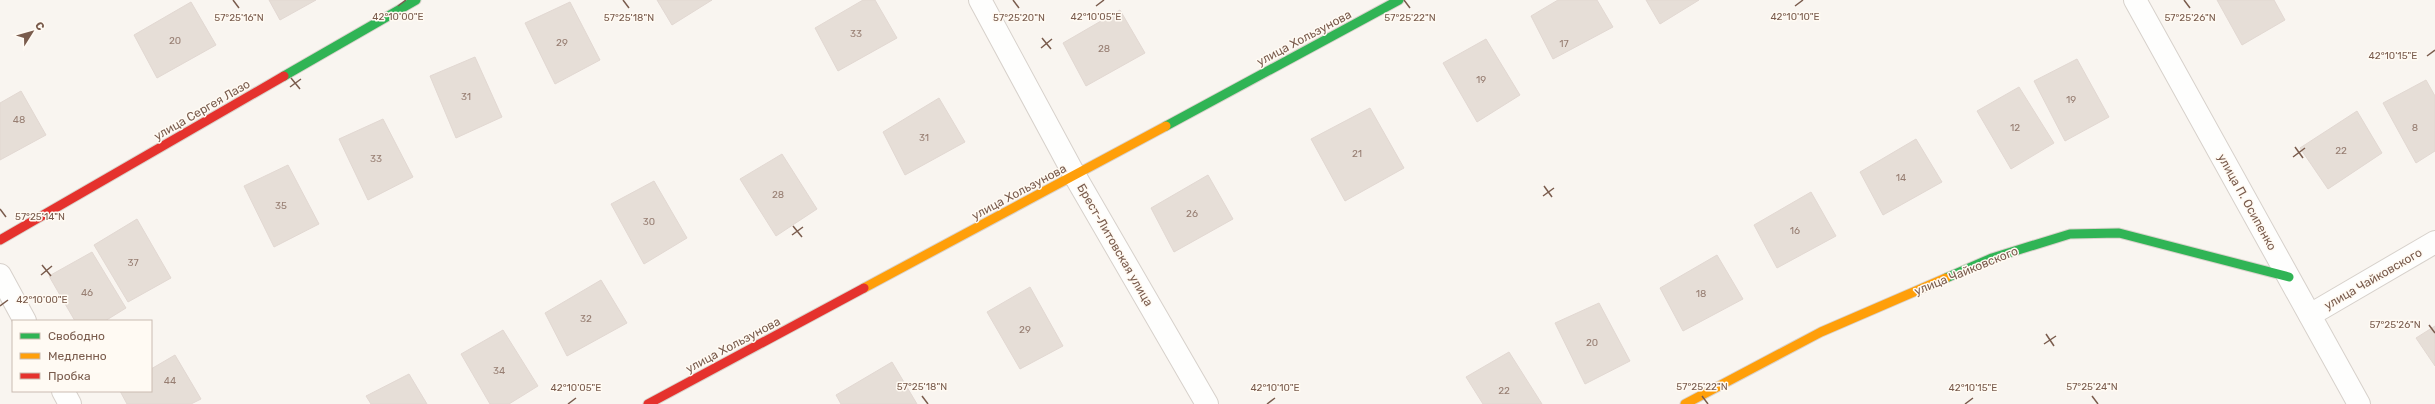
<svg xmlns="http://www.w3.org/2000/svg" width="2435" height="404" font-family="Rubik,sans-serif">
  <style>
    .building { fill: #e6ded7; stroke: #e2d8d2 }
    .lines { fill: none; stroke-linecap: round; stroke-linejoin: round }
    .street-casing { stroke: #d7d1cb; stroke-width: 24 }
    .fast-casing { stroke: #d9d2cb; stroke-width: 11 }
    .slow-casing { stroke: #d9d2cb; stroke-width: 11 }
    .jam-casing { stroke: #d9d2cb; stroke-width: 11 }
    .street { stroke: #fefefd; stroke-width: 22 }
    .fast { stroke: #30b455; stroke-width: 9 }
    .slow { stroke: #ff9f0a; stroke-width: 9 }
    .jam { stroke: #e5322d; stroke-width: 9 }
    .ticks { fill: none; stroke: #7a5c4d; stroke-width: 1.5 }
    .labels { text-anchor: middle; stroke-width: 3; stroke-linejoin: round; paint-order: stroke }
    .number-label { font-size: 10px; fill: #977e72 }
    .street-label { font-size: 12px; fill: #7a5c4d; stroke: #fffaf3 }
    .ticks-label { font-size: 10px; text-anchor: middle; fill: #7a5c4d; stroke: #fffaf3; stroke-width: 3; stroke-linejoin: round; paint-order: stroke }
  </style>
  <rect width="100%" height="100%" fill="#f9f5f0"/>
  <g class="building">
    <polygon points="269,0 316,0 280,20"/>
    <polygon points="657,0 712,0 672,25"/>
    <polygon points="863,0 875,0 897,38 838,71 815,28"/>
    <polygon points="1558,0 1597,0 1613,27 1553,59 1531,16"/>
    <polygon points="1646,0 1699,0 1660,24"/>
    <polygon points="2217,0 2274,0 2285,20 2242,45"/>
    <polygon points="191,2 216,45 157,78 134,35"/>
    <polygon points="570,2 600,60 555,84 525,23"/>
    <polygon points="1120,10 1145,53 1086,86 1063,43"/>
    <polygon points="1486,39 1520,95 1477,122 1443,63"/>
    <polygon points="475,57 502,117 456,138 430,76"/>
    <polygon points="2077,59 2109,117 2065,141 2034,81"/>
    <polygon points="2426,80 2435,96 2435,151 2416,163 2383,103"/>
    <polygon points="2019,87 2054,143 2011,169 1977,111"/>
    <polygon points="21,91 46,135 0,160 0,103"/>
    <polygon points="939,98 965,142 905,175 883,132"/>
    <polygon points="1370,108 1404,168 1345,201 1311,139"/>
    <polygon points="2357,111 2382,153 2328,189 2300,148"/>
    <polygon points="383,119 413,177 368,200 339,139"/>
    <polygon points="1916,139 1942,182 1883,215 1860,172"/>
    <polygon points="782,154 817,209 776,236 740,179"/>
    <polygon points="288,165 319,224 274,247 244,186"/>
    <polygon points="1208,175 1233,219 1174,252 1151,208"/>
    <polygon points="654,181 687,238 644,264 611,204"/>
    <polygon points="1811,192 1836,236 1777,268 1754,225"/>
    <polygon points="137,219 171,278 128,302 94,245"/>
    <polygon points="92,252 126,308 105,321 75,321 49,276"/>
    <polygon points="1717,255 1743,299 1683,331 1660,288"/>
    <polygon points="601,280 627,323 567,356 545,313"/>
    <polygon points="1030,287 1063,346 1020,369 987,312"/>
    <polygon points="1599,303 1630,361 1585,384 1555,323"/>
    <polygon points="2435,326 2435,366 2416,338"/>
    <polygon points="503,330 538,386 509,404 490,404 461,354"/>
    <polygon points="1509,352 1542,404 1483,404 1466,377"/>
    <polygon points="175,355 201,399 191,404 127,404 120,391 151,391 151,369"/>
    <polygon points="892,362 917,404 841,404 836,395"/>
    <polygon points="409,374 427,404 371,404 366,396"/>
  </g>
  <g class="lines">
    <g class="street-casing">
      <g id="street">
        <polyline points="980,0 1075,176 1207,404"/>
        <polyline points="2135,0 2359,404"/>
        <polyline points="0,275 25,321"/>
        <polyline points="2310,315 2435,242"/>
        <polyline points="63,391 70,404"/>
      </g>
    </g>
    <g class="fast-casing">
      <g id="fast">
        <polyline points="284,76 416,0"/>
        <polyline points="1166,126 1399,0"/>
        <polyline points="1946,278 1992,258 2070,234 2119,233 2289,277"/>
      </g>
    </g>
    <g class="slow-casing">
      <g id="slow">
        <polyline points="864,288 1166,126"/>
        <polyline points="1685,404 1821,332 1946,278"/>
      </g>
    </g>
    <g class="jam-casing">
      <g id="jam">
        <polyline points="0,240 284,76"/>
        <polyline points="648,404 864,288"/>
      </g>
    </g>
    <use href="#street" class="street"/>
    <use href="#fast" class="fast"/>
    <use href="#slow" class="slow"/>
    <use href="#jam" class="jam"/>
  </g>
  <path class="ticks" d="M 233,0 L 239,8M 623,0 L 629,8M 1013,0 L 1019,8M 1404,0 L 1410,8M 2184,0 L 2190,8M 398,6 L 406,0M 1096,6 L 1104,0M 1795,6 L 1803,0M 1042,38 L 1051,49M 1041,48 L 1052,39M 2427,56 L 2435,50M 291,78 L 300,89M 290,87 L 301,79M 2295,147 L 2303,158M 2293,157 L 2305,148M 1544,186 L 1552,197M 1543,196 L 1554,188M 0,209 L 6,217M 793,226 L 802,237M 792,235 L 803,227M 42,265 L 51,276M 41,275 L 52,266M 0,306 L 8,300M 2429,325 L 2435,333M 2046,334 L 2054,346M 2044,344 L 2056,336M 922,396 L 928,404M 1702,396 L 1708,404M 2092,396 L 2098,404M 568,404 L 576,398M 1267,404 L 1275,398M 1965,404 L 1973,398"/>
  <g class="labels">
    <g class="number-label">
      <text x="856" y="37">33</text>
      <text x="175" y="44">20</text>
      <text x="562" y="46">29</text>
      <text x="1564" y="47">17</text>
      <text x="1104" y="52">28</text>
      <text x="1481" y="83">19</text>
      <text x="466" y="100">31</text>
      <text x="2071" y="103">19</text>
      <text x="19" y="123">48</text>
      <text x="2015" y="131">12</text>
      <text x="2415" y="131">8</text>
      <text x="924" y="141">31</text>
      <text x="2341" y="154">22</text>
      <text x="1357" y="157">21</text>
      <text x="376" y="162">33</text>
      <text x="1901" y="181">14</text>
      <text x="778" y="198">28</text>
      <text x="281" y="209">35</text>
      <text x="1192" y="217">26</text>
      <text x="649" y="225">30</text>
      <text x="1795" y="234">16</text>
      <text x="133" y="266">37</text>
      <text x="87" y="296">46</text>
      <text x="1701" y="297">18</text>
      <text x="586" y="322">32</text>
      <text x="1025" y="333">29</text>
      <text x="1592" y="346">20</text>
      <text x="499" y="374">34</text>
      <text x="170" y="384">44</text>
      <text x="1504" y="394">22</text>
    </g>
    <g class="street-label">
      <text transform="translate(1304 38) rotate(-28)" y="4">улица Хользунова</text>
      <text transform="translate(202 110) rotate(-30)" y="4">улица Сергея Лазо</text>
      <text transform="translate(1019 192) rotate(-28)" y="4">улица Хользунова</text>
      <text transform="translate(2247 202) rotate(61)" y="4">улица П. Осипенко</text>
      <text transform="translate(1115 245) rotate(60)" y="4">Брест-Литовская улица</text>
      <text transform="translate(1966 271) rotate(-22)" y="4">улица Чайковского</text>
      <text transform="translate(2373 279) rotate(-30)" y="4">улица Чайковского</text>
      <text transform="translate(733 345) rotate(-28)" y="4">улица Хользунова</text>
    </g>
  </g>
  <g class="ticks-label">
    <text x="398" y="20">42°10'00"E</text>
    <text x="1096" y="20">42°10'05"E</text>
    <text x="1795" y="20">42°10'10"E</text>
    <text x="2190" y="21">57°25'26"N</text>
    <text x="239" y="21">57°25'16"N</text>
    <text x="629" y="21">57°25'18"N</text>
    <text x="1019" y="21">57°25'20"N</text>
    <text x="1410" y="21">57°25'22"N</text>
    <text x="2393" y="59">42°10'15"E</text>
    <text x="40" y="220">57°25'14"N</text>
    <text x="42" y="303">42°10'00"E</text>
    <text x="2395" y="328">57°25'26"N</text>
    <text x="922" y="390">57°25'18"N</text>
    <text x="1702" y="390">57°25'22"N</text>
    <text x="2092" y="390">57°25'24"N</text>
    <text x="576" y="391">42°10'05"E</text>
    <text x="1275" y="391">42°10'10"E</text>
    <text x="1973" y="391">42°10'15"E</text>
  </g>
  <rect x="12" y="320" width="140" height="72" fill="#fffaf3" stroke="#cabbb1"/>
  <rect x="20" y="333" width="20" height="6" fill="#30b455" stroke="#cabbb1"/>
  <text x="48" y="340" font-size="12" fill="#7a5c4d">Свободно</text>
  <rect x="20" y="353" width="20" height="6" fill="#ff9f0a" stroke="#cabbb1"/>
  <text x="48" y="360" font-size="12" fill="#7a5c4d">Медленно</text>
  <rect x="20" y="373" width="20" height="6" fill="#e5322d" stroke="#cabbb1"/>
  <text x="48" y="380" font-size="12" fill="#7a5c4d">Пробка</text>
  <g transform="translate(32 32) rotate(53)" stroke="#fffaf3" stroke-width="3" paint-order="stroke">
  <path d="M0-3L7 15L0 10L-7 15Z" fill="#7a5c4d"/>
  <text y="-6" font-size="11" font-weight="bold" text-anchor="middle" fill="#7a5c4d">С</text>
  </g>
</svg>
